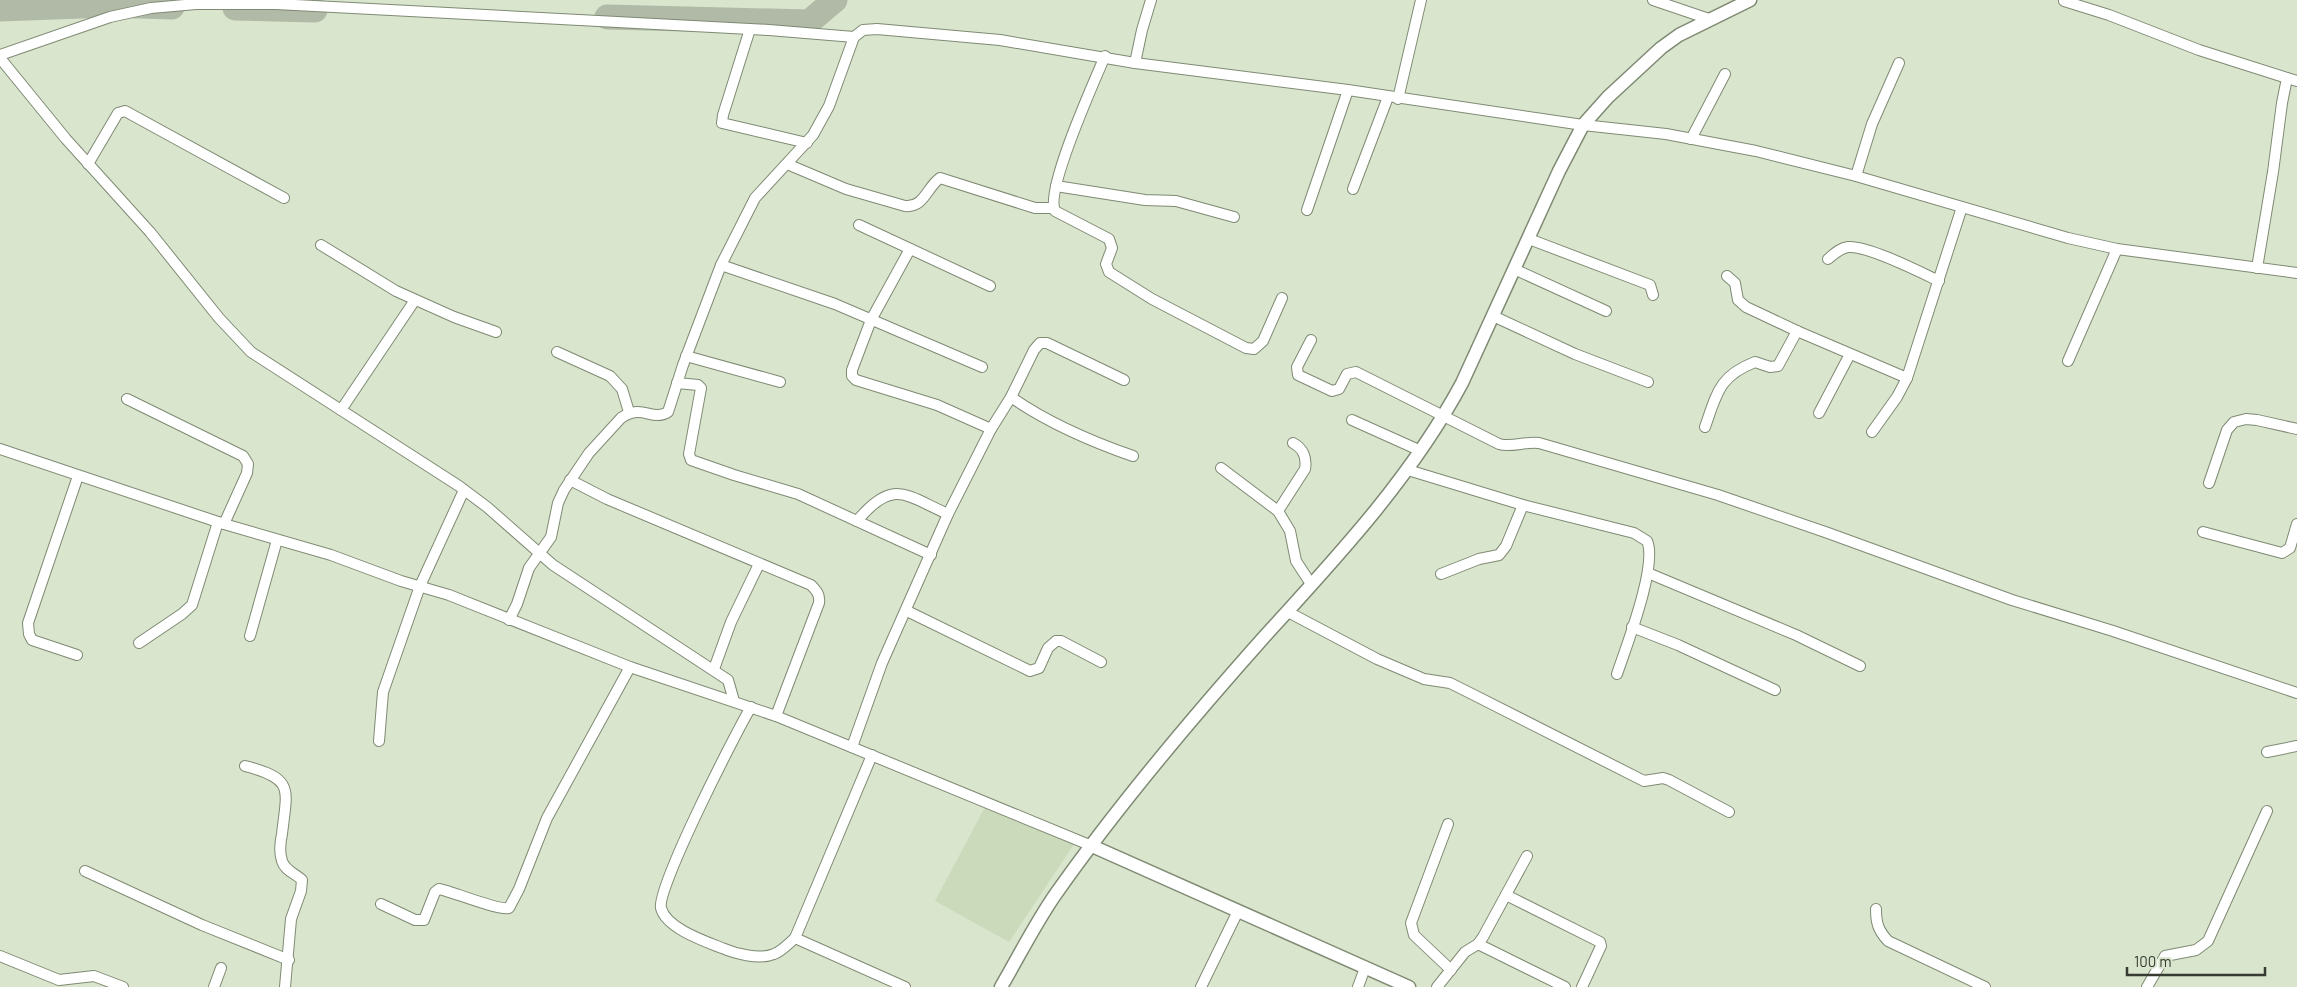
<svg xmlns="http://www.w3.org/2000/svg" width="2297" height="987" font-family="Barlow,sans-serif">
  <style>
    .built { fill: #cbdabb }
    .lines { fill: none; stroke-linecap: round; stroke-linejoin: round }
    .taxiway { stroke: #b0baa6; stroke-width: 25 }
    .minor-casing { stroke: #7f8a73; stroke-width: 12 }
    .tertiary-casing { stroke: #7f8a73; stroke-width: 15 }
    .minor { stroke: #fff; stroke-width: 10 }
    .tertiary { stroke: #fff; stroke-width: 12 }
  </style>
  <rect width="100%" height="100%" fill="#d9e5cd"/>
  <polygon class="built" points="985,807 1074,844 1009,942 935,901"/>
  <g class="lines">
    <g class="taxiway">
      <polyline points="235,8 315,10"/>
      <polyline points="0,9 108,5 172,7"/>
      <polyline points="607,17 809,22 835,0"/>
    </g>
    <g class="minor-casing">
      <g id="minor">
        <polyline points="1653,0 1709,19"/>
        <polyline points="2064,1 2109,15 2199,50 2287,78 2282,103 2273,172 2257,268"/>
        <polyline points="750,29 723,115 722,123 807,143"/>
        <polyline points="0,55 110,17 151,8 196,4 276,4 769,30 854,37"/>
        <path d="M 1105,56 C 1094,82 1045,190 1055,211 L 1109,239 L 1112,248 L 1106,264 L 1109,272 L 1152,299 L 1246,348 L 1254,349 L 1263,341 L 1282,298"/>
        <polyline points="0,58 66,139 150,232 219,318 251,352 459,486 487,507 553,565 728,680 734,701"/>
        <polyline points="1135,63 1142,30 1151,0"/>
        <polyline points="2287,78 2297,81"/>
        <polyline points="1398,99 1421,0"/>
        <polyline points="1691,139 1725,74"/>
        <polyline points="88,164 118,113 125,111 284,198"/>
        <path d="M 787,164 L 846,189 L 905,206 C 924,208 927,187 940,178 L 1035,208 L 1054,208"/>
        <polyline points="1856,176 1872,124 1899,63"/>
        <polyline points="1056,186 1145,200 1176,201 1234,217"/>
        <polyline points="1353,189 1388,97"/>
        <polyline points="1307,210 1348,90"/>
        <polyline points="859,225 990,286"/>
        <polyline points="1529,239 1650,285 1653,295"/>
        <polyline points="321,245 396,291 454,317 496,332"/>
        <polyline points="910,249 871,320 852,370 852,376 856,380 937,405 991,429"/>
        <path d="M 1828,259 C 1834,254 1840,248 1848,247 C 1867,245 1920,272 1939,281"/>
        <polyline points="721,265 835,304 982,367"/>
        <polyline points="1514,269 1606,311"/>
        <polyline points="1727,276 1735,283 1738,300 1746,307 1797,331 1907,378"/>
        <polyline points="1493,316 1575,354 1648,382"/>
        <path d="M 1311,340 L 1297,367 L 1298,375 L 1332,391 L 1339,389 L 1347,374 L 1356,372 L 1499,444 C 1512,448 1525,441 1539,443 L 1718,495 L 1828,533 L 2012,600 L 2113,631 L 2297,693"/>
        <polyline points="557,352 610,376 622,389 629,412"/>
        <polyline points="686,356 780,382"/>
        <polyline points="2068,361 2117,249"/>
        <polyline points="677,383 698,385 701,388 689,454 691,460 734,475 798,494 931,555"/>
        <path d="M 1011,397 C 1048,423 1090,441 1133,456"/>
        <polyline points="127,399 243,456 248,464 247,473 224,524"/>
        <polyline points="341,410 415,300"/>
        <polyline points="1819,413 1850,354"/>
        <polyline points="1352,420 1421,451"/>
        <path d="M 1705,427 C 1717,393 1719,376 1755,362 L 1770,367 L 1778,366 L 1797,331"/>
        <polyline points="1872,432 1897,397 1907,378 1962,207"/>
        <polyline points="0,449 224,524 331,555 401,581 449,595 630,667 776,716 1092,846"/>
        <polyline points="1221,468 1278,511 1290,531 1296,561 1311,584"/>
        <path d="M 1408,470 L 1523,505 L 1634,533 L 1647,541 C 1658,565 1626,647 1617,674"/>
        <path d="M 570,480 L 607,499 L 811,585 C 817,591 820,595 819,603 L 776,716"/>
        <polyline points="2209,483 2227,430 2234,422 2246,419 2257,420 2297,429"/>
        <path d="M 1278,511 L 1305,469 C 1307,458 1303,448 1293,443"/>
        <path d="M 857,521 C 893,478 905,495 948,514"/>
        <polyline points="2203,532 2282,553 2290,548 2297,524"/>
        <polyline points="1648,573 1796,635 1860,666"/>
        <polyline points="1441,574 1479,559 1499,555 1506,546 1523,505"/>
        <polyline points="907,611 1030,671 1039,668 1048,648 1056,641 1061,641 1101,662"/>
        <polyline points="1288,612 1377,659 1424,679 1450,683 1474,695 1644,781 1663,778 1669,780 1729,812"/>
        <path d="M 509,620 L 517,604 L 529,568 L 551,537 L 558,503 L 564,490 L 589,453 L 621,418 C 643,403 651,422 668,412 L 683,365 L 721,265 L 755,198 L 813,135 L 829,106 L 854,37 L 863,30 L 877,29 L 1000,40 L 1135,63 L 1348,90 L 1583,125 L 1666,134 L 1756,151 L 1856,176 L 2068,238 L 2117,249 L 2297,273"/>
        <polyline points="1632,627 1678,645 1775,690"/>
        <polyline points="250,636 277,540"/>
        <polyline points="139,643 182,614 192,605 218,522"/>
        <polyline points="77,655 32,640 29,634 28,623 78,476"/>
        <polyline points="714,669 731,622 759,564"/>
        <path d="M 751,707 C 736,732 656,889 661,908 C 666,928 704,941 722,948 C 736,954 760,960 774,954 C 782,951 788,944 795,938 L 872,755"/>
        <polyline points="379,741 383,692 420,586 464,490"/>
        <polyline points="852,747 882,663 948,514 991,429 1011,397 1034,350 1040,343 1047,343 1124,380"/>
        <polyline points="2267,752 2297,746"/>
        <path d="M 245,766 C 295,779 287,789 282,834 C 280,843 279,852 282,861 C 285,871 295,873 302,880 L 301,891 L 291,919 L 285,987"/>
        <polyline points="1448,824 1411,923 1414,935 1451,970"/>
        <polyline points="85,871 202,925 289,960"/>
        <polyline points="1506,895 1600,942 1601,946 1582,987"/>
        <path d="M 381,904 L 415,920 L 424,920 L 435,892 L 439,889 C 454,892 499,911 509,908 L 519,889 L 547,818 L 630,667"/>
        <path d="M 1876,909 C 1876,923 1878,930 1888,941 L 1985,987"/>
        <polyline points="795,938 905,987"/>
        <polyline points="1478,944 1565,987"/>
        <polyline points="0,956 59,980 94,976 123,987"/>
        <polyline points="214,987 221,968"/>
        <polyline points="1201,987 1238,911"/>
        <polyline points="1358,987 1365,968"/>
        <polyline points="1437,987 1465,952 1478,944 1483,937 1527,856"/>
        <polyline points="2147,987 2165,956 2196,950 2208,941 2267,811"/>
      </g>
    </g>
    <g class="tertiary-casing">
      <g id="tertiary">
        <polyline points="1092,846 1409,987"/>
        <path d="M 1001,987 C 1019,956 1035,924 1055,895 C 1119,804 1191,719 1265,636 C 1337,557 1411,478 1462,383 L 1559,171 L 1583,125 L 1608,97 L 1661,48 L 1679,35 L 1750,0"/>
      </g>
    </g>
    <use href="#minor" class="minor"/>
    <use href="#tertiary" class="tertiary"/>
  </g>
  <path d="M2127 967v8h138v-8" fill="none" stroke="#373c32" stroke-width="2.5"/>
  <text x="2134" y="967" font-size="15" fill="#373c32" stroke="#d9e5cd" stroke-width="4" paint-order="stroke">100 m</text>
</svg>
